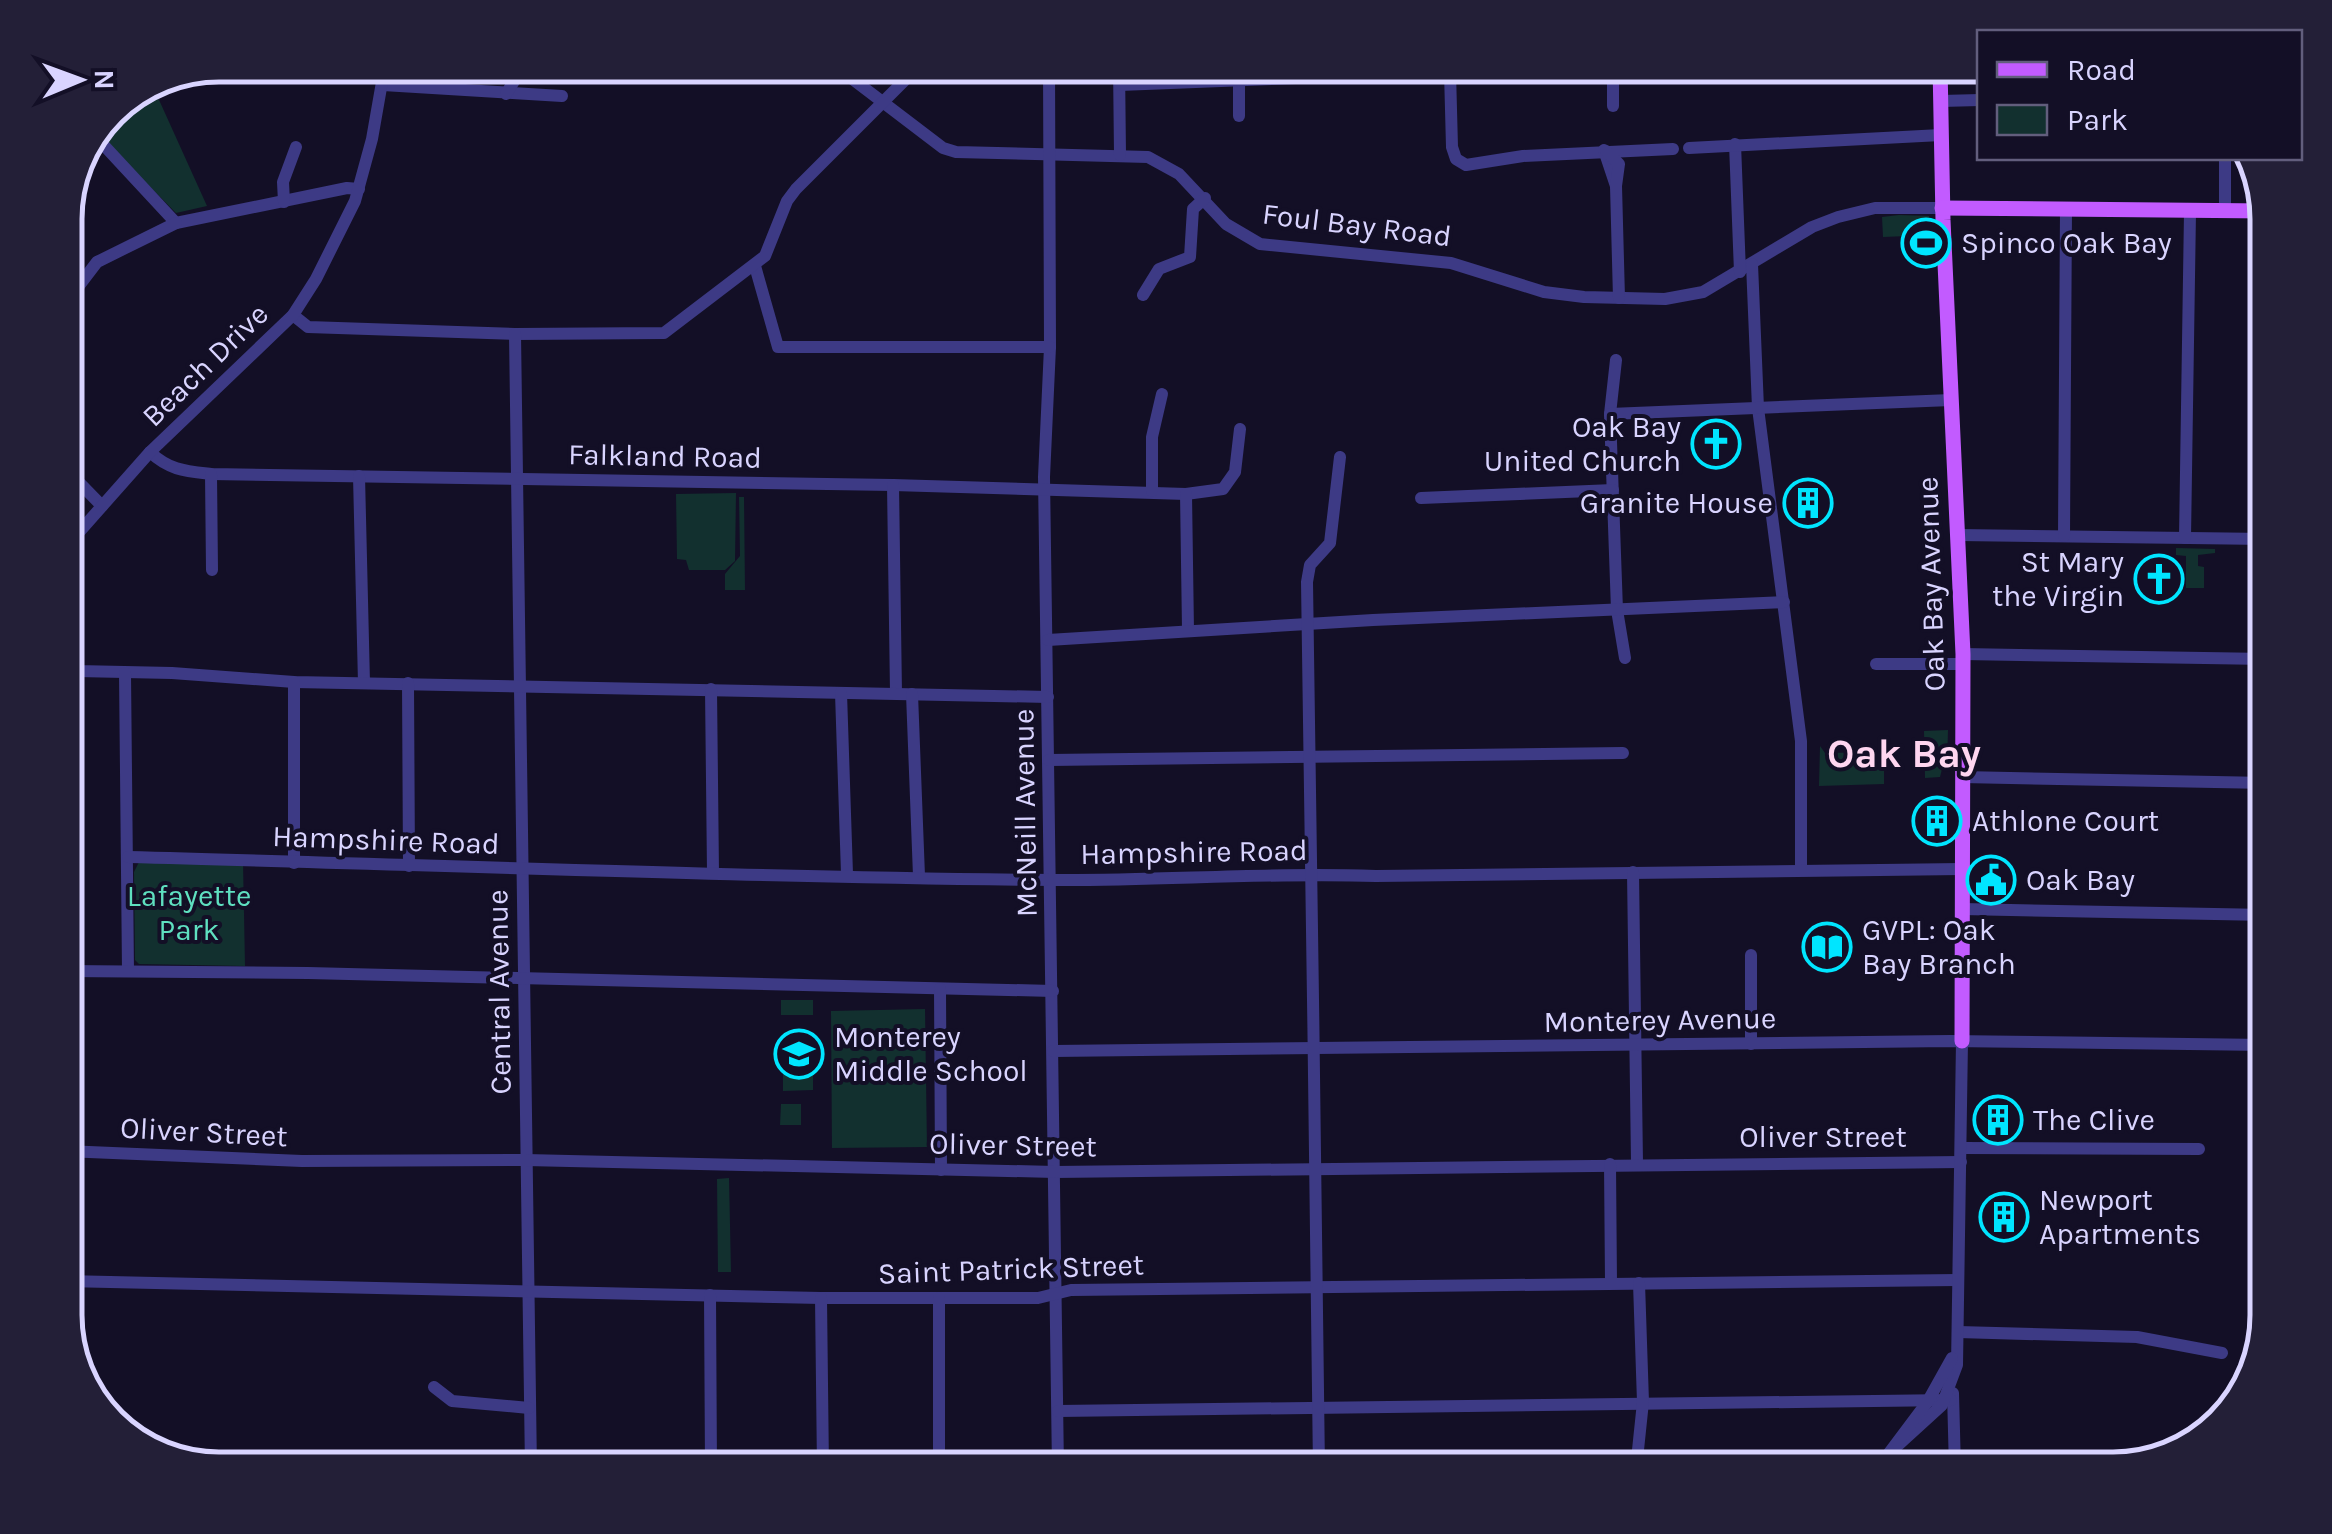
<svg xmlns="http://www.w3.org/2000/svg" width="2332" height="1534" font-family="Karla,sans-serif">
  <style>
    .green { fill: #12302f }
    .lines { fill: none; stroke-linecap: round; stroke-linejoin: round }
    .minor { stroke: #3d3a85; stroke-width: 12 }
    .major { stroke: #c25bff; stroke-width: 15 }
    .labels { text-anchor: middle; stroke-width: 8; stroke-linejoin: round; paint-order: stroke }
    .street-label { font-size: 30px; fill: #d9d4ff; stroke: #130f26 }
    .poi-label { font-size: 30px; fill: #d9d4ff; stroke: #130f26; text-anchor: start }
    .park-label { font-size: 30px; fill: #5fe0c0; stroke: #130f26 }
    .district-label { font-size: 40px; font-weight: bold; fill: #ffd6f0; stroke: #130f26 }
    .rim { fill: none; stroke: #d9d4ff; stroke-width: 5 }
  </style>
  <rect width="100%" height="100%" fill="#130f26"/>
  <g class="green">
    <polygon points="155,91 207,206 176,213 99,135 111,110"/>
    <polygon points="1899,215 1929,216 1931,235 1883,237 1882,217"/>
    <polygon points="736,493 735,561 725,570 689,570 686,560 677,559 676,494"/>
    <polygon points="739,497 744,497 745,590 725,590 725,574 740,556"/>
    <polygon points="2176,548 2215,549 2215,553 2198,555 2198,566 2204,567 2204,588 2186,588 2186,556 2176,555"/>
    <polygon points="1948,730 1947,766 1942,769 1940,777 1925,778 1924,731"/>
    <polygon points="1820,746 1825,753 1884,752 1884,784 1819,786"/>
    <polygon points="140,860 243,862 245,966 139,964 135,960 134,872"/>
    <rect x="781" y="1000" width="32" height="15"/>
    <polygon points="925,1009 927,1147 832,1148 831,1011"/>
    <polygon points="813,1073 813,1090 783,1091 783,1074"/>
    <polygon points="781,1104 801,1104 801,1125 780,1125"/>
    <polygon points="729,1178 731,1272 718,1272 717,1179"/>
  </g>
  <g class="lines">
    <g class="minor">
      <polyline points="834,65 943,148 956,152 1148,157 1179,174 1226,224 1260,244 1451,263 1544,292 1584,297 1665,299 1703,292 1812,227 1838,217 1875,208 1942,208"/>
      <polyline points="1049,65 1050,347 1044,477 1058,1469"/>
      <polyline points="1119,65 1120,155"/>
      <polyline points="1613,65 1613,106"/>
      <polyline points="1450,72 1452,147 1456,159 1466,165 1523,156 1673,149"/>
      <polyline points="1239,80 1239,116"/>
      <polyline points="383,85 562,96"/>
      <polyline points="1120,85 1450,72 1539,65"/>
      <polyline points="506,94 524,65"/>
      <polyline points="1941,101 1980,100"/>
      <polyline points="98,139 176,223 347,188 359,189"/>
      <polyline points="1735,144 1740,272"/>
      <polyline points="1689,148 1941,135"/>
      <polyline points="1604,150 1616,186"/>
      <polyline points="1606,151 1619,164 1616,186 1619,298"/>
      <polyline points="2225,158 2225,211"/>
      <polyline points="284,202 283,182 296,147"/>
      <polyline points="1752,264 1758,408 1801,741 1801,870"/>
      <polyline points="755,266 778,347 1050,347"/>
      <polyline points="1143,295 1159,269 1190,257 1193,209 1205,198"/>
      <polyline points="65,304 97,262 176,223"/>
      <polyline points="293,315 308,327 515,334 664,333 765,256 787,201 796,189 920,65"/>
      <polyline points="515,334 531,1469"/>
      <polyline points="1616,360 1610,414 1617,610 1625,658"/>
      <polyline points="1610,414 1951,400"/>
      <path d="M 150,452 C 169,470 185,471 211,474 L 893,485 L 1186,494 L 1223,489 L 1235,472 L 1240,429"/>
      <polyline points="65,468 102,506"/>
      <polyline points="211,474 212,570"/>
      <polyline points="359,476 364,683"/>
      <polyline points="893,485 896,693"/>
      <polyline points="1152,491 1152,437 1162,394"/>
      <polyline points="1186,494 1188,630"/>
      <polyline points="1421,498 1613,490"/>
      <polyline points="1958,535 2267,539"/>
      <polyline points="2064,536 2066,209"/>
      <polyline points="2185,538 2190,212"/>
      <polyline points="65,548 150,452 293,315 316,279 355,201 372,139 385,65"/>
      <polyline points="1048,640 1373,620 1784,602"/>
      <polyline points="1963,654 2267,659"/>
      <polyline points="1876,664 1963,664"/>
      <polyline points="65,668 77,671 172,673 294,682 1048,697"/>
      <polyline points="125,673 128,971"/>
      <polyline points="294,682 294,863"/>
      <polyline points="408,683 409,866"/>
      <polyline points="711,689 713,873"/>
      <polyline points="841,693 847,874"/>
      <polyline points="912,694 919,876"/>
      <polyline points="1049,760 1623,753"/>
      <polyline points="1962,777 2267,783"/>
      <path d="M 128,857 C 435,865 743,877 1051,880 C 1159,881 1268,872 1376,876 L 1962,869"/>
      <polyline points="1633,872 1637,1163"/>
      <polyline points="1962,909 2267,915"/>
      <polyline points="1751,955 1751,1044"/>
      <polyline points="65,971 308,973 1053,991"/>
      <polyline points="940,989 941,1170"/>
      <polyline points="1053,1051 1950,1041 2267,1045"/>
      <polyline points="2267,1139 2264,1144 2267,1151"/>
      <polyline points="1962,1148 2199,1149"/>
      <polyline points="65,1151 302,1161 526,1160 1055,1172 1961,1162"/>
      <polyline points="1610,1164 1611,1283"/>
      <polyline points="65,1281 821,1298 1038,1298 1071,1290 1958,1280"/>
      <polyline points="710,1295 711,1469"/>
      <polyline points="821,1298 823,1469"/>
      <polyline points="1958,1332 2137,1337 2222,1353"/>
      <polyline points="434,1387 452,1401 529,1408"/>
      <polyline points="1953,1393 1955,1469"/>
      <polyline points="1058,1411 1951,1400"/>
      <polyline points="1897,1446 1942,1405 1957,1365 1962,1041"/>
      <polyline points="939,1469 939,1298"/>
      <path d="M 1319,1469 C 1315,1173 1312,878 1307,582 L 1310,565 L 1330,543 L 1340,457"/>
      <polyline points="1636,1469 1643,1402 1639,1283"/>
      <polyline points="1877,1469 1928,1401 1952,1358"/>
    </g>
    <g class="major">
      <polyline points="1940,65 1943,220 1963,654 1962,1041"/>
      <polyline points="1942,208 2267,211"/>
    </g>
  </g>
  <defs>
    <g id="stadium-ring" transform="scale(2.5)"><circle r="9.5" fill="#130f26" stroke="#00e5ff" stroke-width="1.5"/><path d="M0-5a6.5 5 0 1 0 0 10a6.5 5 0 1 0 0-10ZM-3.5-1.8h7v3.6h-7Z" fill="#00e5ff"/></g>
    <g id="church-ring" transform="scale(2.5)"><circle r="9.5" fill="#130f26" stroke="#00e5ff" stroke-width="1.5"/><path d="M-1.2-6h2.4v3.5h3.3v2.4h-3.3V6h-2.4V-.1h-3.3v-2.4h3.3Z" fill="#00e5ff"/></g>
    <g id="building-ring" transform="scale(2.5)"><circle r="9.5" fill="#130f26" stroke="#00e5ff" stroke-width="1.5"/><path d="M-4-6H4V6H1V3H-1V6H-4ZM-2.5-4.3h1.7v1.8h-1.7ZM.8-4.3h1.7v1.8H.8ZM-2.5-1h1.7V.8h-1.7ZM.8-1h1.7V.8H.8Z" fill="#00e5ff"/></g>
    <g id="civic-ring" transform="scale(2.5)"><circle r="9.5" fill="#130f26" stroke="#00e5ff" stroke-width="1.5"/><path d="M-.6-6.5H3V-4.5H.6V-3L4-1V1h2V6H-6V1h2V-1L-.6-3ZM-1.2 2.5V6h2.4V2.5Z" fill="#00e5ff"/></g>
    <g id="library-ring" transform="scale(2.5)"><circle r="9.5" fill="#130f26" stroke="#00e5ff" stroke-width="1.5"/><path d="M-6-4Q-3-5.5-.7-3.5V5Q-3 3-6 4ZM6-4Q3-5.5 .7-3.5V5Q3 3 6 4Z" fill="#00e5ff"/></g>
    <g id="school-ring" transform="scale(2.5)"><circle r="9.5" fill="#130f26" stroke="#00e5ff" stroke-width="1.5"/><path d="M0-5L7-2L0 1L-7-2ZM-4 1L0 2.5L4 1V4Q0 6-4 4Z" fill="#00e5ff"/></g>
  </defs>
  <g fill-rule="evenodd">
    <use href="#stadium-ring" x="1926" y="243"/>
    <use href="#church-ring" x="1716" y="444"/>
    <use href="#building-ring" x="1808" y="503"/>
    <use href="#church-ring" x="2159" y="579"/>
    <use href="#building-ring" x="1937" y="821"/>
    <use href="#civic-ring" x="1991" y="880"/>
    <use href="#library-ring" x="1827" y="947"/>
    <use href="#school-ring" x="799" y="1054"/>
    <use href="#building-ring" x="1998" y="1120"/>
    <use href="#building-ring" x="2004" y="1217"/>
  </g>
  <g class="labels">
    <g class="street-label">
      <text transform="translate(1357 225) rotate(7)" y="10">Foul Bay Road</text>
      <text transform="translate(205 365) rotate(-44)" y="10">Beach Drive</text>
      <text transform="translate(665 456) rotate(1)" y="10">Falkland Road</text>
      <text transform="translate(1931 584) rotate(-92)" y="10">Oak Bay Avenue</text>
      <text transform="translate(1025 813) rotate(-91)" y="10">McNeill Avenue</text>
      <text transform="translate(386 840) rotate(2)" y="10">Hampshire Road</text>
      <text transform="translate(1194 852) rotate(-1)" y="10">Hampshire Road</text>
      <text transform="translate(499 992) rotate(-91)" y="10">Central Avenue</text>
      <text transform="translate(1660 1020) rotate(-1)" y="10">Monterey Avenue</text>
      <text transform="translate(204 1132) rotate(3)" y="10">Oliver Street</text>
      <text x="1823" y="1147">Oliver Street</text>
      <text transform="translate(1013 1145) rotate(1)" y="10">Oliver Street</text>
      <text transform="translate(1011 1269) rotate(-2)" y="10">Saint Patrick Street</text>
    </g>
    <g class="poi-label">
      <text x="1961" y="253">Spinco Oak Bay</text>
      <text x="1681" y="437" text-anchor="end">Oak Bay<tspan x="1681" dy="34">United Church</tspan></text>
      <text x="1773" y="513" text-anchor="end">Granite House</text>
      <text x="2124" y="572" text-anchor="end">St Mary<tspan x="2124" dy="34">the Virgin</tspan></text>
      <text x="1972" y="831">Athlone Court</text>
      <text x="2026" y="890">Oak Bay</text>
      <text x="1862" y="940">GVPL: Oak<tspan x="1862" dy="34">Bay Branch</tspan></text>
      <text x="834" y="1047">Monterey<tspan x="834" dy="34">Middle School</tspan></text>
      <text x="2033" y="1130">The Clive</text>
      <text x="2039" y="1210">Newport<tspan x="2039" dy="34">Apartments</tspan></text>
    </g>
    <g class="park-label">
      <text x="189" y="906">Lafayette<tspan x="189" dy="34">Park</tspan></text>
    </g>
    <g class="district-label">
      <text x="1904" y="767">Oak Bay</text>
    </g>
  </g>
  <path d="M0 0H2332V1534H0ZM219 82H2113A137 137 0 0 1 2250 219V1315A137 137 0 0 1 2113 1452H219A137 137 0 0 1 82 1315V219A137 137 0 0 1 219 82Z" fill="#231f37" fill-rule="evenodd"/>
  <path class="rim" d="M219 82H2113A137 137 0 0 1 2250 219V1315A137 137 0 0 1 2113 1452H219A137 137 0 0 1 82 1315V219A137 137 0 0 1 219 82Z"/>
  <rect x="1977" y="30" width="325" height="130" fill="#130f26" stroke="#625e7d" stroke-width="2.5"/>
  <rect x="1997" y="62" width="50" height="15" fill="#c25bff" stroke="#625e7d" stroke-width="2.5"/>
  <text x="2067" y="80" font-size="30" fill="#d9d4ff">Road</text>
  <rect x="1997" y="105" width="50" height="30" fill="#12302f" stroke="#625e7d" stroke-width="2.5"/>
  <text x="2067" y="130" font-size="30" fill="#d9d4ff">Park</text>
  <g transform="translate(80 80) rotate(89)" stroke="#130f26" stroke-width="8" paint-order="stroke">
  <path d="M0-8L18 38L0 25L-18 38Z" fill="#d9d4ff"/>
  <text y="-15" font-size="28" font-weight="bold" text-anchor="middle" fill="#d9d4ff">N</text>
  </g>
</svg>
